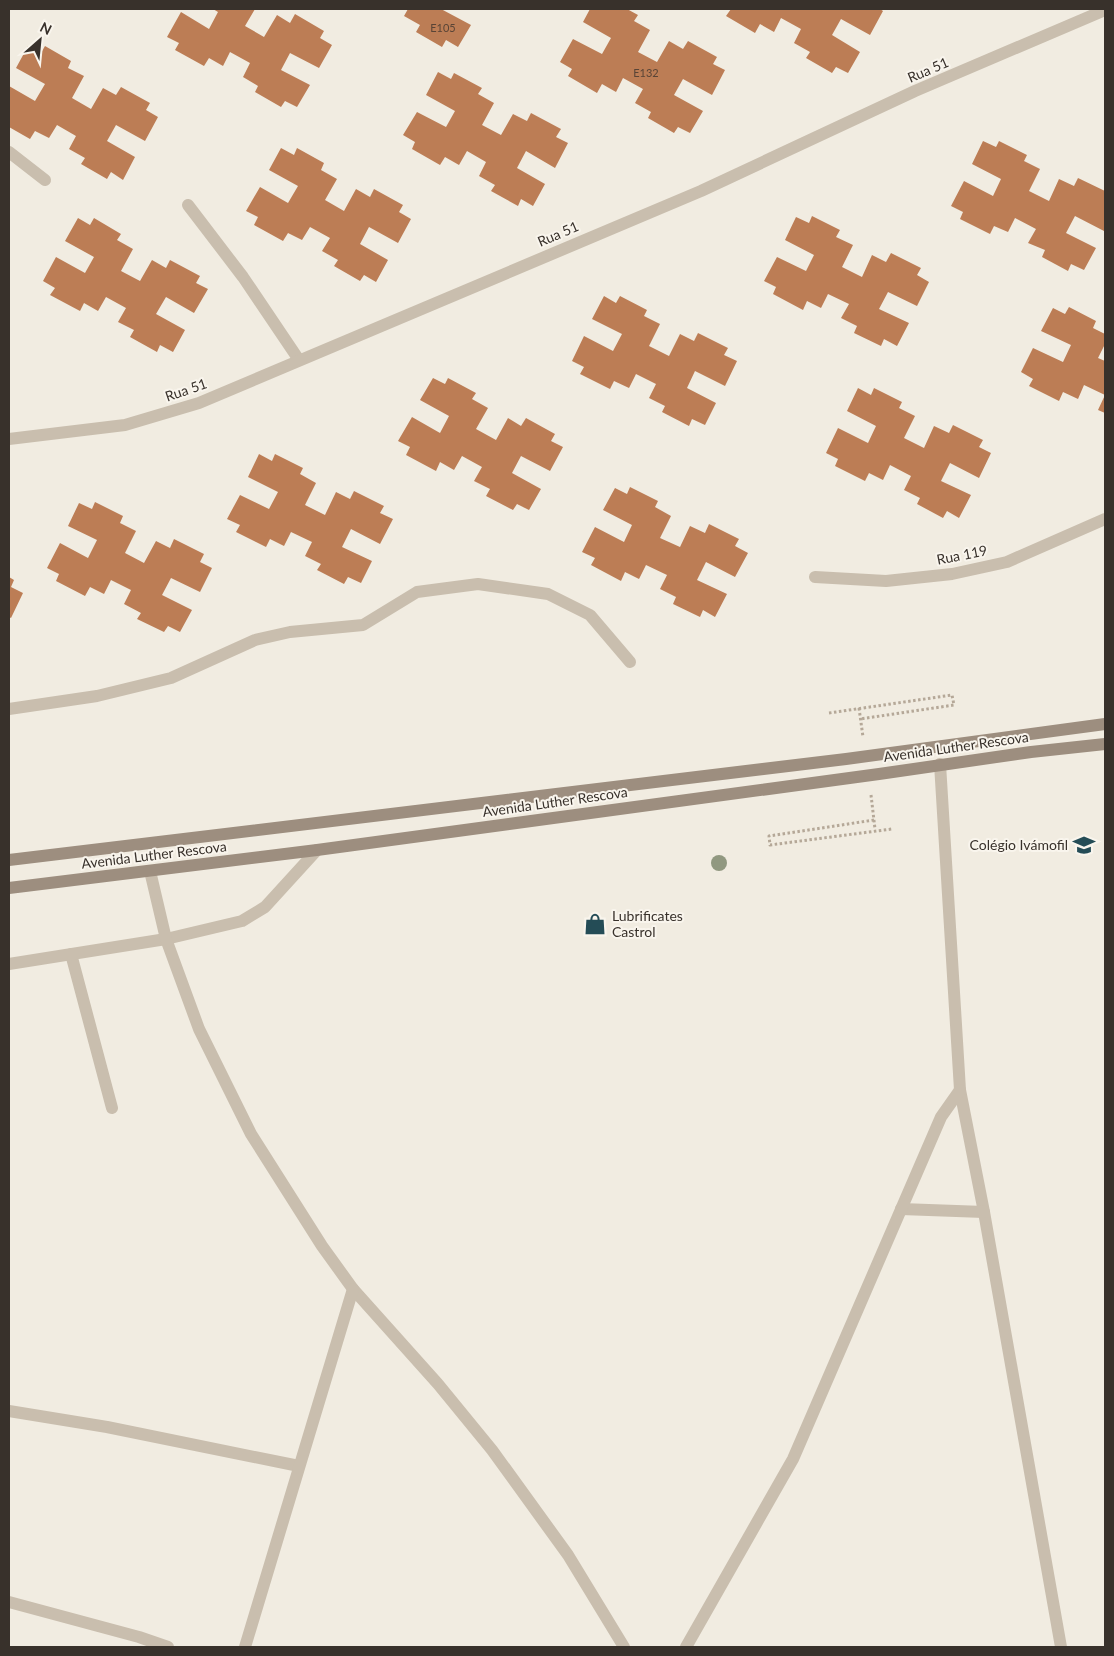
<svg xmlns="http://www.w3.org/2000/svg" width="1114" height="1656" font-family="Lato,sans-serif">
  <style>
    .building { fill: #bc7d55 }
    .lines { fill: none; stroke-linecap: round; stroke-linejoin: round }
    .path { stroke: #b5a898; stroke-width: 3; stroke-dasharray: 2.5 2.5; stroke-linecap: butt }
    .service { stroke: #c9beae; stroke-width: 12 }
    .minor { stroke: #c9beae; stroke-width: 12 }
    .secondary { stroke: #9d8e7f; stroke-width: 12 }
    .tree { fill: #919880 }
    .labels { text-anchor: middle; stroke-width: 4; stroke-linejoin: round; paint-order: stroke }
    .number-label { font-size: 11px; fill: #594436 }
    .street-label { font-size: 14px; fill: #38312b; stroke: #f9f5ed }
    .poi-label { font-size: 14px; fill: #38312b; stroke: #f9f5ed; text-anchor: end }
  </style>
  <rect width="100%" height="100%" fill="#f1ece1"/>
  <g class="building">
    <polygon points="213,9 255,9 245,26 264,37 277,15 290,23 295,14 324,31 320,38 332,45 319,68 290,53 281,70 310,85 297,107 285,101 281,107 255,92 258,86 243,77 250,63 230,52 223,66 209,58 204,66 175,50 179,43 167,37 181,12 209,29 218,12"/>
    <polygon points="408,9 441,9 471,25 458,47 446,40 442,47 416,32 420,25 404,16"/>
    <polygon points="590,9 627,9 638,15 634,21 650,30 638,52 657,62 669,41 683,49 688,41 717,57 713,64 725,70 712,95 683,79 674,95 703,111 690,133 678,127 674,133 648,118 651,112 635,103 643,89 623,78 616,92 602,84 597,93 568,76 572,69 560,62 573,39 602,54 611,38 583,22"/>
    <polygon points="731,9 880,9 883,11 870,35 841,19 832,35 860,52 848,73 836,67 832,73 806,58 810,52 794,43 801,29 781,18 774,32 760,24 755,33 726,16"/>
    <polygon points="28,46 41,53 45,46 71,61 68,68 84,76 72,98 91,109 103,88 116,95 121,87 150,103 146,110 158,117 145,141 116,125 107,141 135,157 123,180 111,172 107,179 81,164 85,158 69,149 76,136 57,125 49,138 35,131 30,139 9,127 9,86 35,101 45,84 16,68"/>
    <polygon points="438,72 451,79 454,73 482,88 478,94 494,103 482,125 501,135 513,114 527,121 531,113 561,129 556,137 568,143 555,168 526,151 517,168 545,184 533,206 521,199 518,206 491,191 495,185 479,176 486,162 467,151 459,165 445,157 440,165 412,149 415,142 403,135 417,112 446,127 455,111 426,95"/>
    <polygon points="983,141 996,147 999,141 1027,155 1024,161 1040,169 1029,191 1049,201 1059,179 1074,186 1078,178 1105,191 1104,231 1075,216 1066,233 1096,248 1084,270 1071,264 1068,271 1042,257 1045,250 1028,243 1036,229 1015,218 1008,232 994,226 990,234 960,219 963,212 951,206 964,181 993,196 1001,179 972,164"/>
    <polygon points="281,148 294,155 297,148 324,163 321,170 337,179 325,200 344,211 356,189 370,197 374,189 403,205 399,212 411,219 398,243 369,227 360,244 388,260 376,282 364,275 360,281 334,266 338,260 322,251 330,238 310,227 302,240 288,233 283,241 254,225 258,217 246,211 260,187 288,203 298,186 269,170"/>
    <polygon points="812,216 840,230 836,237 853,245 842,267 862,277 872,255 886,262 891,253 921,268 917,275 929,282 917,306 888,292 879,309 909,323 897,346 884,339 881,346 854,333 857,326 841,318 849,304 828,294 821,308 807,301 803,310 773,294 776,287 764,281 777,257 806,271 814,255 785,240 796,217 809,223"/>
    <polygon points="78,218 90,225 94,218 121,234 117,240 133,249 121,271 140,281 152,260 166,268 170,260 200,276 196,283 208,289 194,313 166,297 156,314 185,330 173,352 160,345 157,352 130,337 134,330 118,322 126,308 106,297 98,311 84,303 80,311 50,295 55,288 43,281 56,257 85,273 94,257 65,241"/>
    <polygon points="604,296 616,303 620,296 647,310 644,316 660,324 649,346 669,356 680,334 694,341 698,333 728,348 724,355 737,361 725,386 695,371 687,388 716,403 705,425 692,419 689,426 662,412 665,406 649,398 656,384 636,374 629,388 614,381 610,389 580,374 584,367 572,361 584,336 613,351 622,334 592,319"/>
    <polygon points="1069,307 1096,321 1093,328 1105,334 1105,344 1098,358 1105,361 1105,413 1098,410 1105,395 1084,385 1078,399 1063,392 1059,401 1029,386 1033,379 1021,372 1033,348 1063,362 1071,345 1041,331 1053,308 1065,314"/>
    <polygon points="433,378 445,384 448,378 476,393 472,399 488,408 476,429 496,440 508,418 521,426 526,418 555,434 551,441 563,447 550,471 521,456 512,473 541,489 529,510 517,504 513,510 486,496 490,489 474,481 482,467 462,456 454,470 440,462 436,471 406,455 410,447 398,441 412,417 440,433 449,416 420,400"/>
    <polygon points="858,388 871,395 874,388 902,402 899,408 915,416 904,438 924,448 934,426 949,433 953,425 983,440 979,447 991,453 979,478 950,463 941,481 971,495 959,518 947,511 943,518 917,504 920,498 904,490 911,476 890,465 883,480 869,473 865,481 835,466 838,459 826,453 838,428 868,443 876,426 847,411"/>
    <polygon points="259,454 272,461 275,454 303,468 300,474 316,483 305,505 325,515 336,492 350,499 354,491 384,506 380,513 393,519 380,544 351,529 342,547 372,561 361,583 348,577 344,584 317,570 321,564 305,556 312,542 291,532 284,546 270,539 266,547 236,532 240,525 227,519 240,495 269,509 278,492 248,477"/>
    <polygon points="630,487 658,501 655,507 671,516 660,538 680,547 690,526 705,533 709,524 739,539 735,546 748,553 735,577 706,562 697,580 727,594 715,617 703,610 700,617 673,604 676,597 660,589 667,575 646,565 639,579 625,572 621,581 591,565 595,558 582,552 595,527 624,542 632,525 603,510 615,488 627,494"/>
    <polygon points="95,502 123,516 120,523 136,531 125,553 144,563 156,541 170,548 174,539 204,554 200,562 212,568 200,592 171,578 162,595 192,610 180,632 168,626 164,632 137,619 141,613 124,604 131,590 111,580 104,594 90,587 85,596 56,581 59,574 47,568 60,543 88,558 97,540 68,526 79,503 92,509"/>
    <polygon points="9,577 14,580 11,587 23,593 11,618 9,617"/>
  </g>
  <g class="lines">
    <g class="path">
      <polyline points="859,708 863,737"/>
      <polyline points="829,713 952,695 954,705 860,719"/>
      <polyline points="871,795 875,829"/>
      <polyline points="874,820 769,836 770,845 892,829"/>
    </g>
    <g class="service">
      <polyline points="9,152 45,180"/>
      <polyline points="188,205 243,277 299,360"/>
      <polyline points="9,709 97,696 171,678 255,640 290,632 363,625 417,592 478,584 548,594 590,615 630,662"/>
      <polyline points="71,954 112,1108"/>
      <polyline points="9,964 166,939 242,921 265,907 317,850"/>
    </g>
    <g class="minor">
      <polyline points="9,439 125,425 199,403 701,191 915,91 1105,10"/>
      <polyline points="815,577 886,581 952,574 1007,562 1105,519"/>
      <polyline points="940,764 960,1090 984,1212 1061,1647"/>
      <polyline points="150,871 166,939 199,1029 251,1134 322,1246 353,1289 438,1384 492,1450 568,1555 624,1647"/>
      <polyline points="901,1209 984,1212"/>
      <polyline points="9,1411 107,1427 299,1466"/>
      <polyline points="9,1602 139,1637 168,1647"/>
      <polyline points="245,1647 353,1289"/>
      <polyline points="686,1647 793,1459 941,1117 960,1090"/>
    </g>
    <g class="secondary">
      <polyline points="9,860 846,759 1105,724"/>
      <polyline points="9,888 317,850 879,774 1031,752 1105,744"/>
    </g>
  </g>
  <circle class="tree" cx="719" cy="863" r="8"/>
  <defs>
    <g id="university-bare" transform="scale(1.725)"><path d="M0-5L7-2L0 1L-7-2ZM-4 1L0 2.5L4 1V4Q0 6-4 4Z" fill="#244c56" stroke="#f9f5ed" stroke-width="2.5" paint-order="stroke"/></g>
    <g id="shop-bare" transform="scale(1.725)"><path d="M-5-2.5h2.3a2.7 3.5 0 0 1 5.4 0H5L5.5 6h-11ZM-1.5-2.5h3a1.5 2.3 0 0 0-3 0Z" fill="#244c56" stroke="#f9f5ed" stroke-width="2.5" paint-order="stroke"/></g>
  </defs>
  <g fill-rule="evenodd">
    <use href="#university-bare" x="1084" y="845"/>
    <use href="#shop-bare" x="595" y="924"/>
  </g>
  <g class="labels">
    <g class="number-label">
      <text x="443" y="32">E105</text>
      <text x="646" y="77">E132</text>
    </g>
    <g class="street-label">
      <text transform="translate(928 70) rotate(-23)" y="5">Rua 51</text>
      <text transform="translate(558 234) rotate(-23)" y="5">Rua 51</text>
      <text transform="translate(186 390) rotate(-19)" y="5">Rua 51</text>
      <text transform="translate(962 555) rotate(-11)" y="5">Rua 119</text>
      <text transform="translate(956 747) rotate(-8)" y="5">Avenida Luther Rescova</text>
      <text transform="translate(555 802) rotate(-8)" y="5">Avenida Luther Rescova</text>
      <text transform="translate(154 855) rotate(-7)" y="5">Avenida Luther Rescova</text>
    </g>
    <g class="poi-label">
      <text x="1068" y="850">Colégio Ivámofil</text>
      <text x="612" y="921" text-anchor="start">Lubrificates<tspan x="612" dy="16">Castrol</tspan></text>
    </g>
  </g>
  <rect width="1114" height="1656" fill="none" stroke="#38312b" stroke-width="20"/>
  <g transform="translate(40 40) rotate(27)" stroke="#f9f5ed" stroke-width="4" paint-order="stroke">
  <path d="M0-4L9 19L0 12L-9 19Z" fill="#38312b"/>
  <text y="-8" font-size="14" font-weight="bold" text-anchor="middle" fill="#38312b">N</text>
  </g>
</svg>
